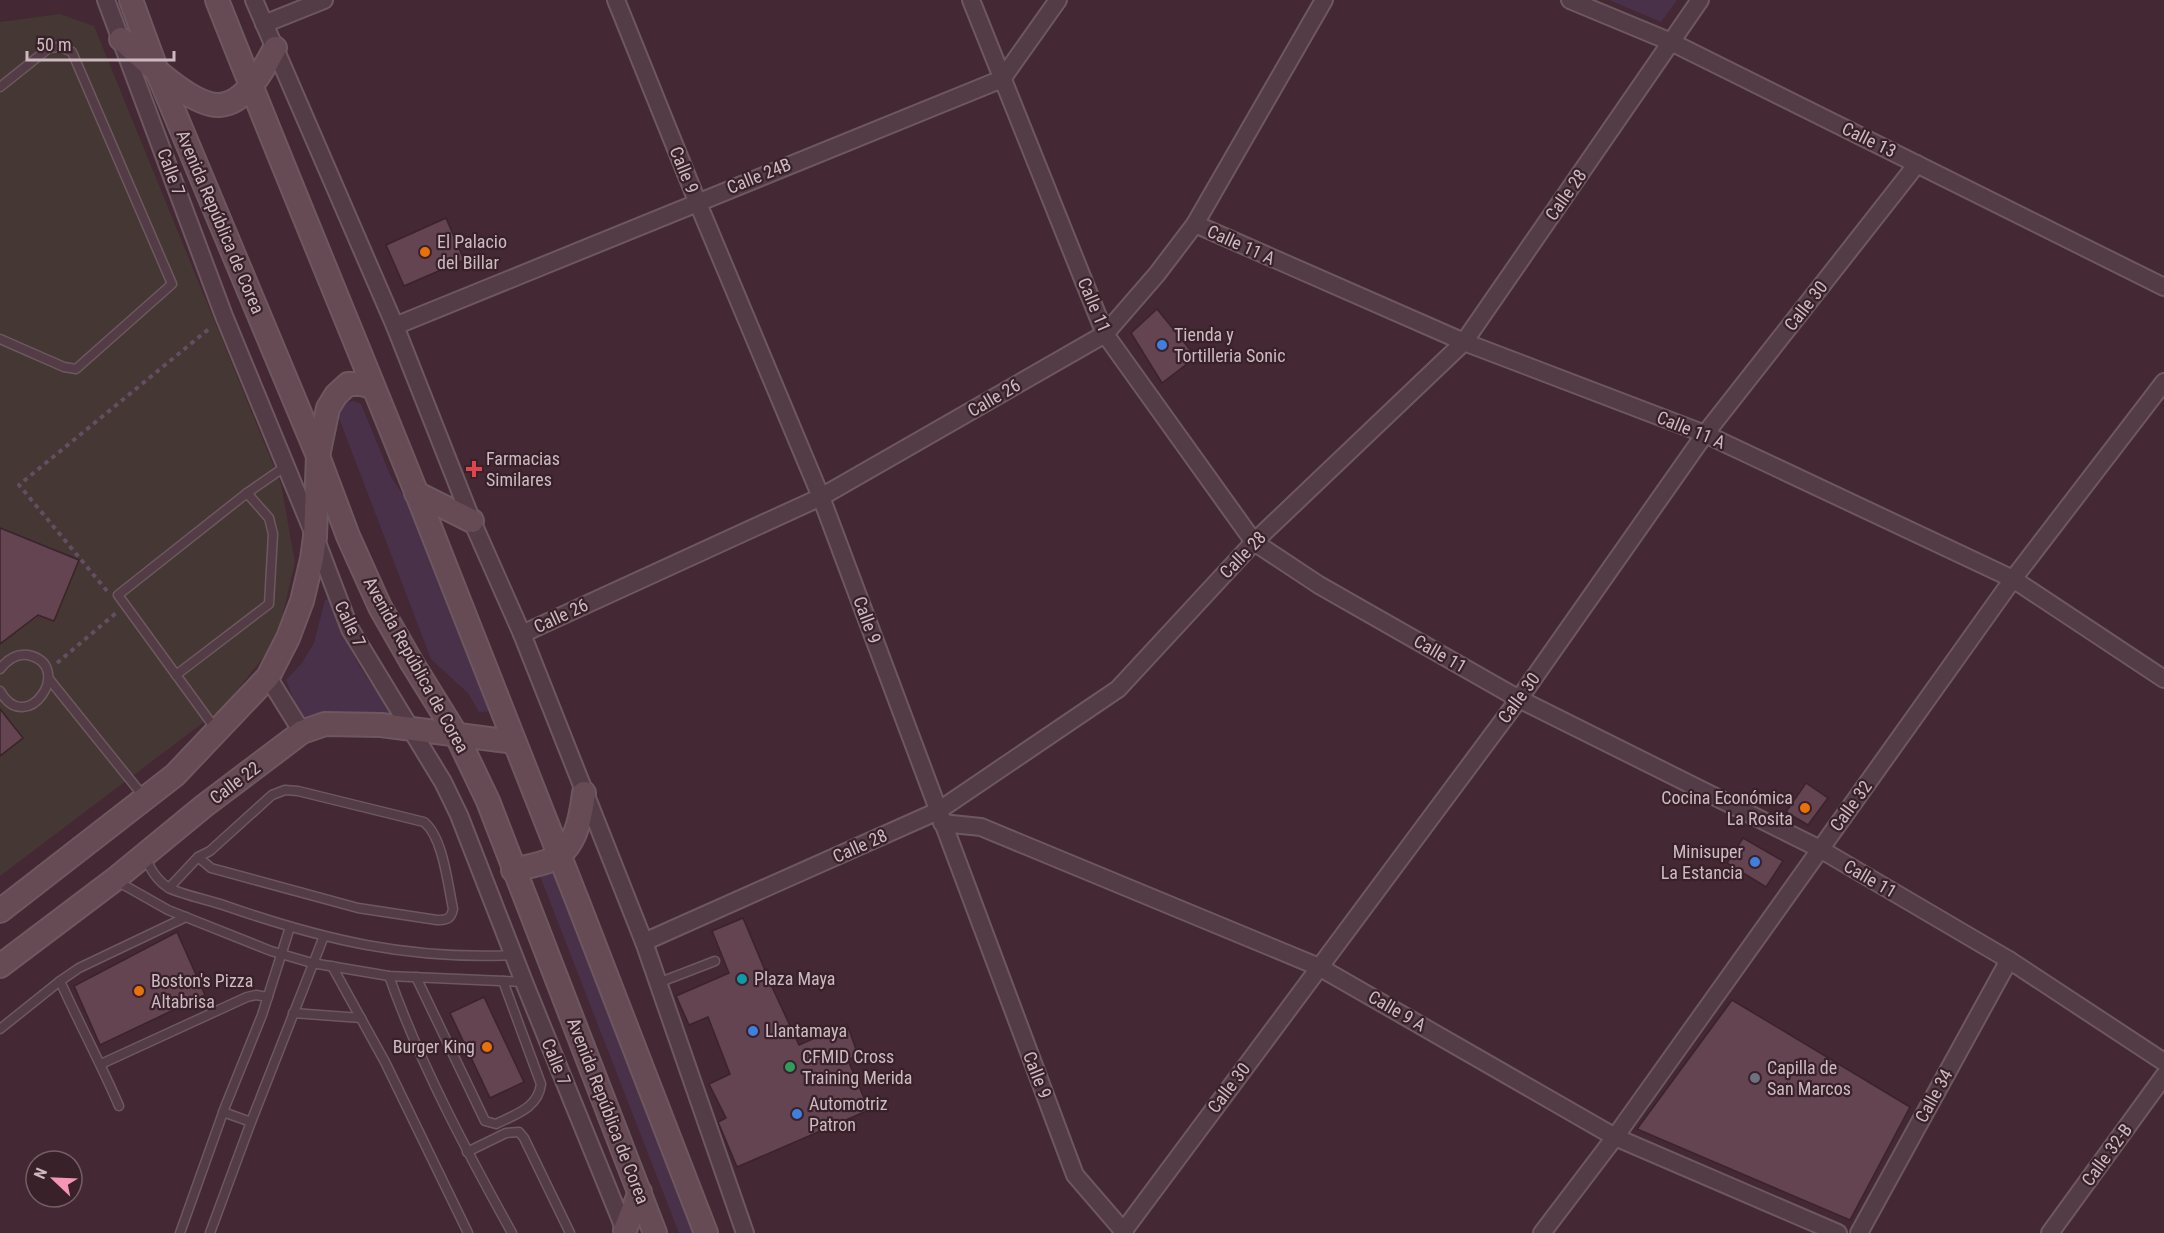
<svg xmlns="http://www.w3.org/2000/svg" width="2164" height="1233" font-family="'Roboto Condensed',sans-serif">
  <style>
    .medical { fill: #443734 }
    .green { fill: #4a314a }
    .building { fill: #634450; stroke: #3b232c; stroke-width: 1.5 }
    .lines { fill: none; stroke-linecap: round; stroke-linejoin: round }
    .lane-casing { stroke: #6e5860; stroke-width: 11 }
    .street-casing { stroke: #6e5860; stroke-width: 20 }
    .secondary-casing { stroke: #6e5860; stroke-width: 26 }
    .path { stroke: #654d62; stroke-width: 4; stroke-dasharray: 4.5 4.5; stroke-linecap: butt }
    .lane { stroke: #533c45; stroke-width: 8 }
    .street { stroke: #533c45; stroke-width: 16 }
    .secondary { stroke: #664a54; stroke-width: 22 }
    .food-dot { fill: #e8710a; stroke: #39212a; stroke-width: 2 }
    .shop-dot { fill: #3f7fe0; stroke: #39212a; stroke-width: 2 }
    .health-dot { fill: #e0444e; stroke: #39212a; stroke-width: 2 }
    .culture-dot { fill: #0f9aa8; stroke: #39212a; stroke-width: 2 }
    .leisure-dot { fill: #2e9e5b; stroke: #39212a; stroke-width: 2 }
    .worship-dot { fill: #6b7280; stroke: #39212a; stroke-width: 2 }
    .labels { text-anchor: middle; stroke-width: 4.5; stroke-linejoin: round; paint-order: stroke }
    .street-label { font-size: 18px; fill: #cdbac1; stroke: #39212a }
    .poi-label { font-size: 18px; fill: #cdbac1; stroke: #39212a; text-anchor: start }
  </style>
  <rect width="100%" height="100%" fill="#442833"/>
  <polygon class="medical" points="60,14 94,26 281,484 295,562 277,640 224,707 0,876 0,22"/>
  <g class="green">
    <polygon points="1609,0 1677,0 1661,22"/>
    <polygon points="354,401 361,404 391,477 419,519 493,711 479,712 468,693 431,659 339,418 339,409 344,403"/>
    <path d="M 329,598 C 345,645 364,678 396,716 L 301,718 L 286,680 L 302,663 L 314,643 L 325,600 Z"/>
    <polygon points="556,871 696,1233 679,1233 540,876"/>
  </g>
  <g class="building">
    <polygon points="446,218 464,260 404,286 386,245"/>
    <polygon points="1157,309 1196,357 1162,383 1131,333"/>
    <polygon points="0,528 79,560 54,621 38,615 0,644"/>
    <polygon points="0,709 23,738 0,756"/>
    <polygon points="1806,783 1828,798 1808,825 1786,812"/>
    <polygon points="1743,838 1783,861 1766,887 1727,863"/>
    <polygon points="743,918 773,989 799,1045 847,1024 858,1055 848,1060 869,1110 737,1167 718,1122 726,1118 709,1084 730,1074 708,1017 689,1025 676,996 729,973 712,931"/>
    <polygon points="177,932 205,995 100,1045 74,986"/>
    <polygon points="484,997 524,1082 490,1098 450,1013"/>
    <polygon points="1732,1000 1910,1107 1850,1220 1637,1129"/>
  </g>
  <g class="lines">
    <g class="lane-casing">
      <g id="lane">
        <polyline points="0,87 49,48 61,47 72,52 172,284 76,369 64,367 0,339"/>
        <path d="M 0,669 C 7,660 16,653 28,655 C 76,665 27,739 0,691"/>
        <polyline points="176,675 269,604 273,534 269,518 247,493"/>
        <polyline points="49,679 144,797"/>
        <polyline points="217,731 118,595 247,493 286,466"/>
        <path d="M 144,855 C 150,868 156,880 169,888 C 183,895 209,900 226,906 C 324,940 409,960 513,955"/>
        <polyline points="115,880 168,910 271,951 312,963 389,976 524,982"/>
        <path d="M 169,888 L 198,857 L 210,851 L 272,795 L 285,790 L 298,791 L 424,822 C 443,837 448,885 453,909 C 451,919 447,920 437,920 L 358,908 L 211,868 L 198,857"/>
        <polyline points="332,966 385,1062 468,1233"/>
        <path d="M 389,976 C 421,1066 466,1150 512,1233"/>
        <path d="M 416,977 L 485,1121 L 496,1124 C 516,1114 538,1108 541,1084 L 503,981"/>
        <path d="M 60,981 C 79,1023 101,1064 119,1106"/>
        <polyline points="658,983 715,961"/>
        <polyline points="293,1013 361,1018"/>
        <polyline points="0,1029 60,981 79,968 186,917"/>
        <polyline points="101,1064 247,997 256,995 268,997"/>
        <polyline points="223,1112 251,1122"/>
        <polyline points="467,1152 506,1133 519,1132 524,1138 570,1233"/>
        <polyline points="180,1233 225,1107 262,1015 290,927"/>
        <polyline points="210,1233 251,1122 324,936"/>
      </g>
    </g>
    <g class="street-casing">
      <g id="street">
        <polyline points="106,0 224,316 315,537 350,629 443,782 459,815 524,982 626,1233"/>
        <polyline points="254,0 395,326 472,521 522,634 644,942 745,1233"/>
        <polyline points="616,0 697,201 821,497 1075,1175 1125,1233"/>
        <polyline points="971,0 1105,334 1254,542 1319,585 1519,699 1820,849 2009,960 2164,1062"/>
        <polyline points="1570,0 1671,42 2164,287"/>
        <polyline points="264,24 324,0"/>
        <polyline points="1195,224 1464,342 1705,434 2013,579 2164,679"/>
        <polyline points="395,326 1002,79 1058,0"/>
        <polyline points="522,634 821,497 1105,334 1157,274 1195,224 1324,0"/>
        <polyline points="268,677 302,732"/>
        <polyline points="942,823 981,827 1319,967 1615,1137 1838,1233"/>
        <polyline points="644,942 938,811 1118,689 1254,542 1464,342 1700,0"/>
        <polyline points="1122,1233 1519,699 1705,434 1917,164"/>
        <polyline points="1542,1233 1615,1137 2013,579 2164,382"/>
        <polyline points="1859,1233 2009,960"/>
        <polyline points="2050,1233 2164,1076"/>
      </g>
    </g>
    <g class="secondary-casing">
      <g id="secondary">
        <polyline points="131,0 157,71 318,456 348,536 380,607 412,663 456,734 488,801 655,1233"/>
        <path d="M 217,0 C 282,165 351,329 417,494 C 515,740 611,986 706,1233"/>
        <path d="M 121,39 C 142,57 190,106 219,105 C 245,104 264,69 275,48"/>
        <polyline points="416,493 472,521"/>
        <path d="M 513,870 C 525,867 539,865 551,860 C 576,849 581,817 584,793"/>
        <polyline points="0,911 175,775 268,677 288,638 302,601 312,559 315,537 318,456 328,408 336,395 348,384 361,384 372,387"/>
        <polyline points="0,966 114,880 204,806 302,732 325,724 381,725 514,742"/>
        <polyline points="625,1230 640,1192"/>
      </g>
    </g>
    <g class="path">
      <polyline points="107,591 19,485 210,328"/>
      <polyline points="57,663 116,613"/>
    </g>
    <use href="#lane" class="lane"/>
    <use href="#street" class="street"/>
    <use href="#secondary" class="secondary"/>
  </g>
  <g class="food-dot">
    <circle cx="425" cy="252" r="6"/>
    <circle cx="1805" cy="808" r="6"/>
    <circle cx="139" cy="991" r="6"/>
    <circle cx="487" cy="1047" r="6"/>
  </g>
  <g class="shop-dot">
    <circle cx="1162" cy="345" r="6"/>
    <circle cx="1755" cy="862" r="6"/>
    <circle cx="753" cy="1031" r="6"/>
    <circle cx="797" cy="1114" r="6"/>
  </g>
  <path class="health-dot" d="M471 460h6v6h6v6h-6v6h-6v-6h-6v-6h6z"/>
  <circle class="culture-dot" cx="742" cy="979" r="6"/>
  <circle class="leisure-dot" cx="790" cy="1067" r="6"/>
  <circle class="worship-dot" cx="1755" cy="1078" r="6"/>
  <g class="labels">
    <g class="street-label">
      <text transform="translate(1869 140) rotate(26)" y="6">Calle 13</text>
      <text transform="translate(684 170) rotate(68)" y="6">Calle 9</text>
      <text transform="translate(171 172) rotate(70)" y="6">Calle 7</text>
      <text transform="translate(759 176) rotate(-22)" y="6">Calle 24B</text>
      <text transform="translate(1566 195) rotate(-55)" y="6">Calle 28</text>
      <text transform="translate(220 222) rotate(67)" y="6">Avenida República de Corea</text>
      <text transform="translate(1241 245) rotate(24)" y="6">Calle 11 A</text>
      <text transform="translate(1094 305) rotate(67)" y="6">Calle 11</text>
      <text transform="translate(1806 306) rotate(-52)" y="6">Calle 30</text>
      <text transform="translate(994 398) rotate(-30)" y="6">Calle 26</text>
      <text transform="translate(1691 430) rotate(22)" y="6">Calle 11 A</text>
      <text transform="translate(1243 555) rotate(-46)" y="6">Calle 28</text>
      <text transform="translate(561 616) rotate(-25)" y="6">Calle 26</text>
      <text transform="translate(867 620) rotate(70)" y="6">Calle 9</text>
      <text transform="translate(350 624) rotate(64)" y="6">Calle 7</text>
      <text transform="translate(1440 654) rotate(30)" y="6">Calle 11</text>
      <text transform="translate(416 665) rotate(61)" y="6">Avenida República de Corea</text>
      <text transform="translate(1519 698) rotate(-54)" y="6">Calle 30</text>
      <text transform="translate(235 783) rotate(-37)" y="6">Calle 22</text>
      <text transform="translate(1851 806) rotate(-54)" y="6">Calle 32</text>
      <text transform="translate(860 846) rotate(-24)" y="6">Calle 28</text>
      <text transform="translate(1870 879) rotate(30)" y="6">Calle 11</text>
      <text transform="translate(1397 1011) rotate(30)" y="6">Calle 9 A</text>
      <text transform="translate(556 1062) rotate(68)" y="6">Calle 7</text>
      <text transform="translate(1037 1075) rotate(69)" y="6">Calle 9</text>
      <text transform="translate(1229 1088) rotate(-53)" y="6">Calle 30</text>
      <text transform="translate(1934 1096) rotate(-61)" y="6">Calle 34</text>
      <text transform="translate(608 1111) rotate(69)" y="6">Avenida República de Corea</text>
      <text transform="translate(2107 1155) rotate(-54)" y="6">Calle 32-B</text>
    </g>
    <g class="poi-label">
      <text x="437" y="248">El Palacio<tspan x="437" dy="21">del Billar</tspan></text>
      <text x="1174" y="341">Tienda y<tspan x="1174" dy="21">Tortilleria Sonic</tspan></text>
      <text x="486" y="465">Farmacias<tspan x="486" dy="21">Similares</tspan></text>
      <text x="1793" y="804" text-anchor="end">Cocina Económica<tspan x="1793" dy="21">La Rosita</tspan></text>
      <text x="1743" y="858" text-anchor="end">Minisuper<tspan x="1743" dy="21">La Estancia</tspan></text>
      <text x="754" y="985">Plaza Maya</text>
      <text x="151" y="987">Boston's Pizza<tspan x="151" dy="21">Altabrisa</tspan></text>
      <text x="765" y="1037">Llantamaya</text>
      <text x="475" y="1053" text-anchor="end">Burger King</text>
      <text x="802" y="1063">CFMID Cross<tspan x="802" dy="21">Training Merida</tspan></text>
      <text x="1767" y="1074">Capilla de<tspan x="1767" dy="21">San Marcos</tspan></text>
      <text x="809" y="1110">Automotriz<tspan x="809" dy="21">Patron</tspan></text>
    </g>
  </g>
  <g transform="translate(54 1179) rotate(293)"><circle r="28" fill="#39212a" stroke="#745e66" stroke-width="1.5"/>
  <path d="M0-4.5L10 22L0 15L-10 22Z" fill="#f795b8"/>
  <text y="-9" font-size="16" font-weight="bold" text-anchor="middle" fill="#cdbac1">N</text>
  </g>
  <path d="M27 51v9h147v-9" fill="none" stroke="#cdbac1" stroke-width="3"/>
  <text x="36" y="51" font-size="18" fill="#cdbac1" stroke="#39212a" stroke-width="4.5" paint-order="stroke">50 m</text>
</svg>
